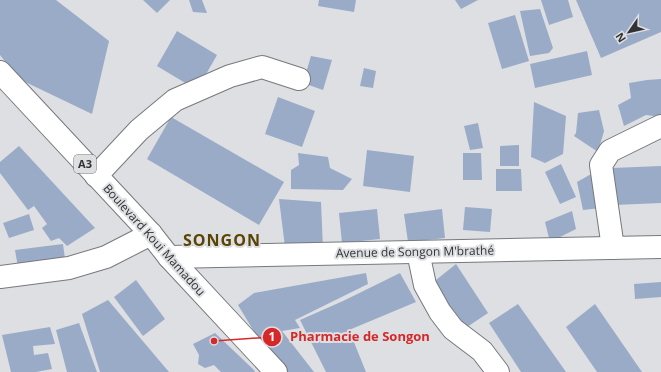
<svg xmlns="http://www.w3.org/2000/svg" width="661" height="372" font-family="'Open Sans',sans-serif">
  <style>
    .building { fill: #9aabc8 }
    .lines { fill: none; stroke-linecap: round; stroke-linejoin: round }
    .street-casing { stroke: #77797d; stroke-width: 24 }
    .secondary-casing { stroke: #77797d; stroke-width: 24 }
    .primary-casing { stroke: #77797d; stroke-width: 24 }
    .street { stroke: #fff; stroke-width: 22 }
    .secondary { stroke: #fff; stroke-width: 22 }
    .primary { stroke: #fff; stroke-width: 22 }
    .labels { text-anchor: middle; stroke-width: 4; stroke-linejoin: round; paint-order: stroke }
    .shield { fill: #dddfe3; stroke: #656668; stroke-width: 1 }
    .shield-label { font-size: 11px; font-weight: bold; fill: #313233 }
    .street-label { font-size: 12px; fill: #313233; stroke: #dddfe3 }
    .district-label { font-size: 16px; font-weight: bold; letter-spacing: 1px; fill: #5a4403; stroke: #dddfe3 }
    .leader { fill: none; stroke: #d62828; stroke-width: 1.5 }
    .callout-dot { fill: #d62828; stroke: #dddfe3; stroke-width: 1.5 }
    .mark-label { font-size: 12px; text-anchor: middle; font-weight: bold; fill: #fff }
    .callout-label { font-size: 13px; text-anchor: middle; font-weight: bold; fill: #d62828; stroke: #dddfe3; stroke-width: 4; stroke-linejoin: round; paint-order: stroke }
  </style>
  <rect width="100%" height="100%" fill="#dddfe3"/>
  <g class="building">
    <polygon points="0,0 56,0 109,41 92,114 19,79 0,55"/>
    <polygon points="143,0 170,0 157,13"/>
    <polygon points="189,0 202,0 207,13 193,12"/>
    <polygon points="319,0 356,0 354,12 318,6"/>
    <polygon points="455,0 478,0 461,9"/>
    <polygon points="541,0 568,0 573,17 549,25"/>
    <polygon points="576,0 661,0 661,32 601,58"/>
    <polygon points="540,9 553,48 549,53 530,56 520,11"/>
    <polygon points="515,15 529,61 502,69 488,23"/>
    <polygon points="177,31 217,55 197,90 157,66"/>
    <polygon points="587,51 592,75 535,88 530,64"/>
    <polygon points="311,56 332,60 323,90 303,83"/>
    <polygon points="364,68 376,71 373,88 360,86"/>
    <polygon points="661,79 661,117 646,115 624,126 618,105 631,98 629,83 647,80"/>
    <polygon points="278,97 315,111 302,147 265,134"/>
    <polygon points="534,102 566,116 563,154 545,163 531,157"/>
    <polygon points="599,110 604,131 598,152 574,136 576,133 578,113"/>
    <polygon points="171,117 284,182 259,225 147,159"/>
    <polygon points="478,123 483,148 470,150 464,126"/>
    <polygon points="519,145 519,166 500,166 500,146"/>
    <polygon points="19,146 95,228 67,246 59,238 51,241 42,228 47,224 34,206 28,210 0,173 0,162"/>
    <polygon points="367,150 414,156 410,192 363,186"/>
    <polygon points="298,153 328,157 330,168 352,179 343,190 291,189 291,170 299,165"/>
    <polygon points="463,153 481,153 482,180 463,180"/>
    <polygon points="561,164 576,197 560,204 545,172"/>
    <polygon points="661,166 661,203 614,205 612,168"/>
    <polygon points="496,169 521,169 522,191 496,191"/>
    <polygon points="593,173 601,208 583,210 577,182"/>
    <polygon points="279,199 321,202 323,249 285,247"/>
    <polygon points="465,207 492,209 490,232 463,230"/>
    <polygon points="377,209 380,239 342,243 339,213"/>
    <polygon points="442,209 445,238 408,242 404,214"/>
    <polygon points="572,211 576,229 550,242 545,222"/>
    <polygon points="29,214 34,230 9,238 3,223"/>
    <polygon points="63,244 66,267 19,273 15,250"/>
    <polygon points="456,264 488,313 461,331 431,284"/>
    <polygon points="366,273 368,284 295,320 300,328 282,331 314,372 285,372 264,348 238,305 254,293"/>
    <polygon points="400,273 416,302 349,330 366,372 326,372 300,320 343,301"/>
    <polygon points="136,280 165,319 143,336 114,297"/>
    <polygon points="661,282 661,297 635,299 634,284"/>
    <polygon points="108,300 169,372 100,372 82,314"/>
    <polygon points="518,304 566,372 521,372 489,323"/>
    <polygon points="595,304 642,372 597,372 566,327"/>
    <polygon points="79,323 97,372 67,372 56,330"/>
    <polygon points="50,327 55,344 33,346 34,355 48,353 52,369 36,372 11,372 2,335"/>
    <polygon points="215,333 254,370 255,372 221,372 214,365 205,368 198,364 199,355 193,344"/>
  </g>
  <g class="lines">
    <g class="street-casing">
      <g id="street">
        <polyline points="96,176 139,130 175,100 230,76 262,67 299,79"/>
        <polyline points="613,248 601,165 610,151 661,126"/>
        <polyline points="418,252 425,285 440,312 453,329 482,351 498,372"/>
      </g>
    </g>
    <g class="secondary-casing">
      <g id="secondary">
        <polyline points="169,257 661,247"/>
        <polyline points="0,277 69,268 106,257 151,234"/>
      </g>
    </g>
    <g class="primary-casing">
      <polyline id="primary" points="0,72 151,234 169,257 276,372"/>
    </g>
    <use href="#street" class="street"/>
    <use href="#secondary" class="secondary"/>
    <use href="#primary" class="primary"/>
  </g>
  <g class="labels">
    <rect class="shield" x="74" y="155" width="22" height="18" rx="3"/>
    <g class="shield-label">
      <text x="85" y="168">A3</text>
    </g>
    <g class="street-label">
      <text transform="translate(154 240) rotate(48)" y="4">Boulevard Koui Mamadou</text>
      <text transform="translate(415 252) rotate(-1)" y="4">Avenue de Songon M'brathé</text>
    </g>
    <g class="district-label">
      <text x="222" y="246">SONGON</text>
    </g>
  </g>
  <path class="leader" d="M214 341L272 337"/>
  <g class="callout-dot">
    <circle cx="214" cy="341" r="4"/>
    <circle cx="272" cy="337" r="10"/>
  </g>
  <g class="mark-label">
    <text x="272" y="341">1</text>
  </g>
  <g class="callout-label">
    <text x="360" y="341">Pharmacie de Songon</text>
  </g>
  <g transform="translate(629 32) rotate(236)" stroke="#dddfe3" stroke-width="3" paint-order="stroke">
  <path d="M0-3L7 15L0 10L-7 15Z" fill="#313233"/>
  <text y="-6" font-size="11" font-weight="bold" text-anchor="middle" fill="#313233">N</text>
  </g>
</svg>
